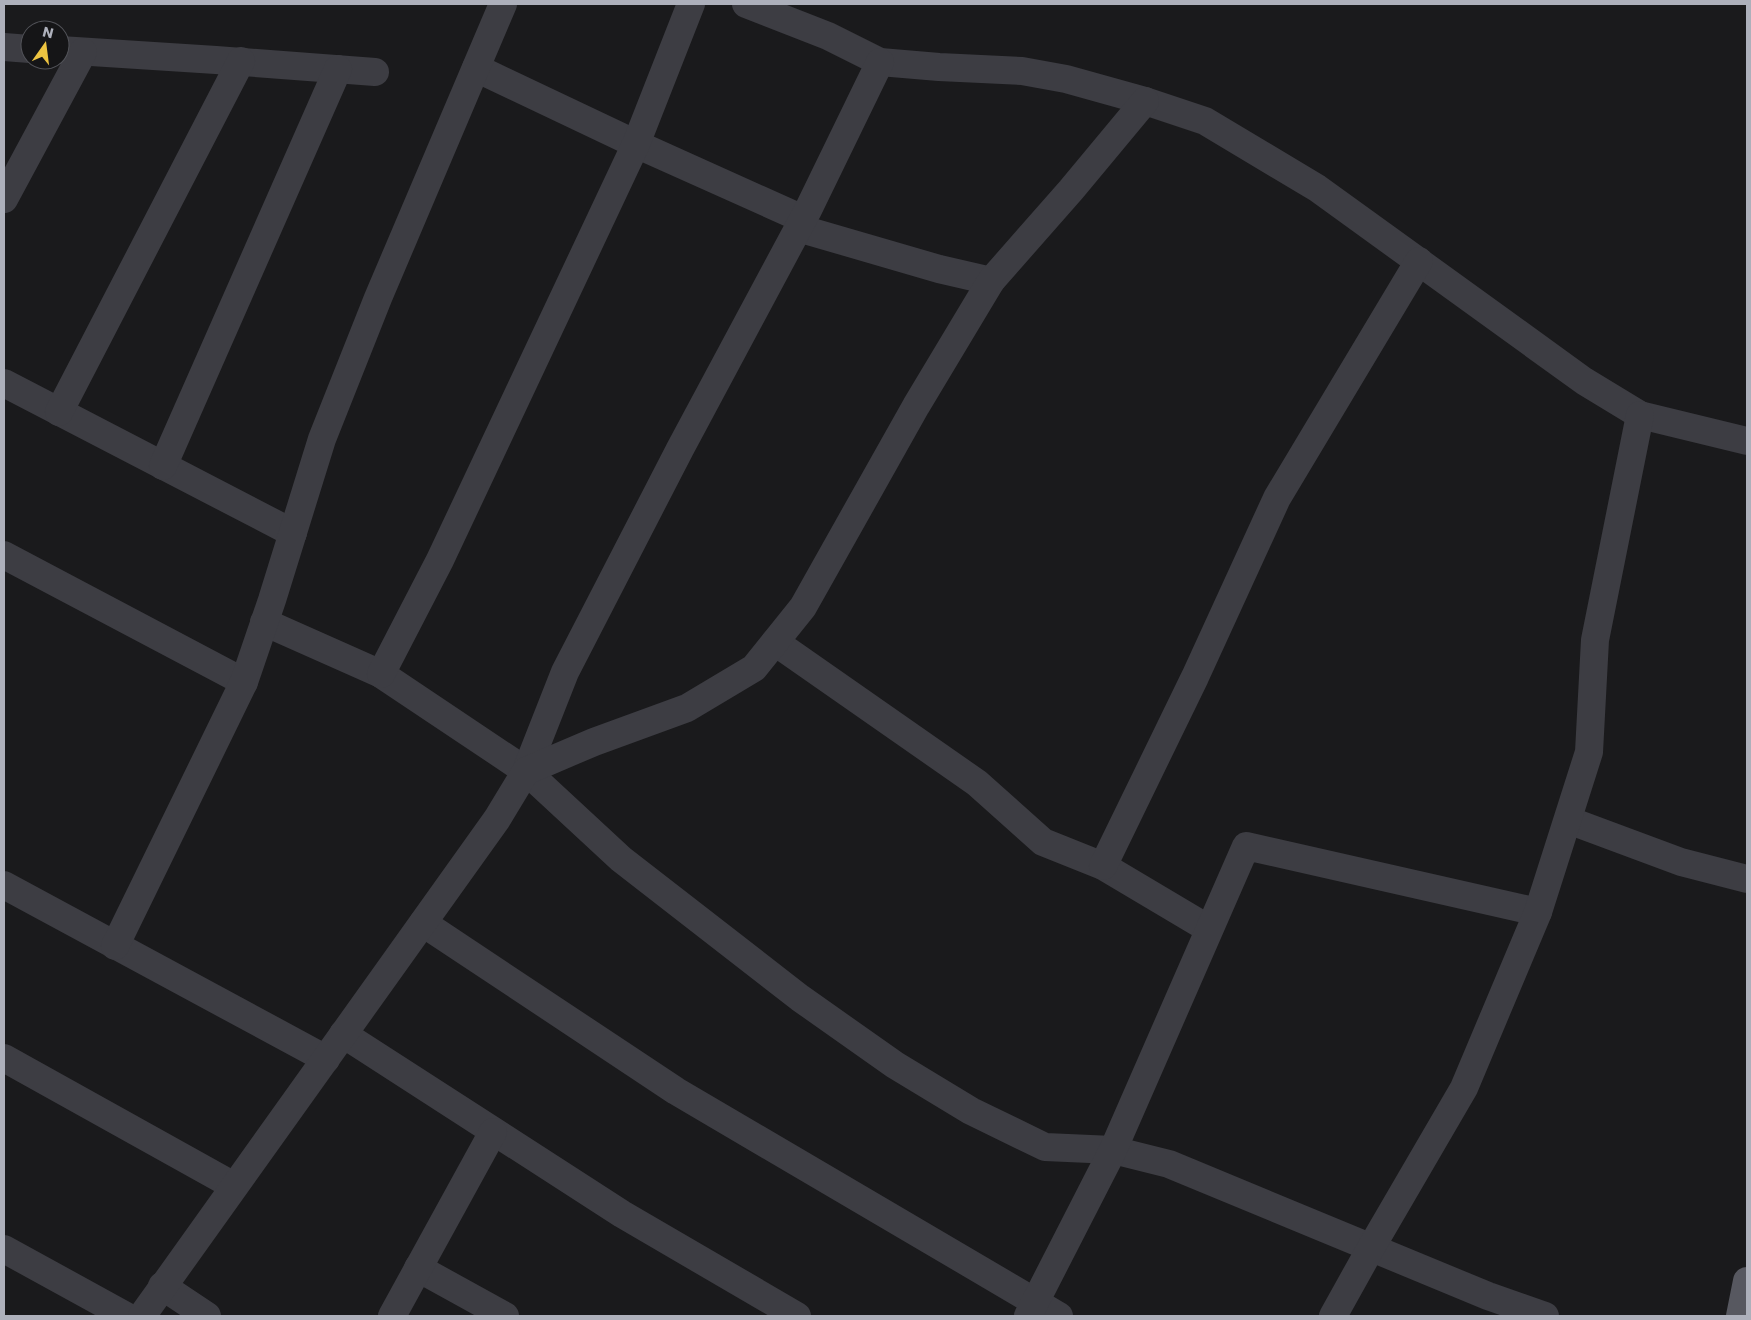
<svg xmlns="http://www.w3.org/2000/svg" width="1751" height="1320" font-family="Poppins,sans-serif">
  <style>
    .lines { fill: none; stroke-linecap: round; stroke-linejoin: round }
    .minor { stroke: #3d3d43; stroke-width: 28 }
    .major { stroke: #575860; stroke-width: 28 }
  </style>
  <rect width="100%" height="100%" fill="#1a1a1c"/>
  <g class="lines">
    <g class="minor">
      <polyline points="746,4 828,36 880,62 939,67 1022,71 1066,79 1145,101 1205,121 1317,188 1584,381 1640,415 1747,441"/>
      <polyline points="4,47 30,49"/>
      <polyline points="60,50 216,60 375,72"/>
      <polyline points="476,68 636,144 803,219"/>
      <polyline points="4,199 83,52"/>
      <polyline points="798,228 939,269 991,281"/>
      <polyline points="4,383 293,533"/>
      <polyline points="59,412 241,61"/>
      <polyline points="163,466 338,69"/>
      <polyline points="4,555 244,682"/>
      <polyline points="264,622 381,674 526,771 621,859 800,998 895,1065 971,1111 1045,1147 1113,1150 1169,1164 1488,1296 1545,1316"/>
      <polyline points="775,642 977,783 1043,842 1103,866 1209,929"/>
      <polyline points="381,674 440,560 636,144 691,4"/>
      <polyline points="526,771 565,672 680,449 808,210 880,62"/>
      <polyline points="1568,820 1681,862 1747,879"/>
      <polyline points="1103,866 1195,677 1277,498 1419,261"/>
      <polyline points="4,885 326,1059"/>
      <polyline points="423,923 676,1091 1059,1316"/>
      <polyline points="115,946 244,682 272,600 322,439 378,298 503,4"/>
      <polyline points="343,1034 622,1214 797,1316"/>
      <polyline points="4,1058 234,1186"/>
      <polyline points="4,1249 126,1316"/>
      <polyline points="418,1268 505,1316"/>
      <polyline points="162,1286 207,1316"/>
      <polyline points="142,1316 497,819 526,771 594,742 687,708 754,668 803,607 916,406 991,281 1071,190 1145,101"/>
      <polyline points="392,1316 493,1132"/>
      <polyline points="1028,1316 1113,1150 1246,846 1538,912"/>
      <polyline points="1333,1316 1372,1246 1464,1088 1538,912 1589,752 1595,640 1640,415"/>
    </g>
    <polyline class="major" points="1740,1316 1747,1281"/>
  </g>
  <rect width="1751" height="1320" fill="none" stroke="#adb0bb" stroke-width="10"/>
  <g transform="translate(45 45) rotate(14)"><circle r="24" fill="#151517" stroke="#525359"/>
  <path d="M0-4L9 19L0 12L-9 19Z" fill="#edc441"/>
  <text y="-8" font-size="14" font-weight="bold" text-anchor="middle" fill="#adb0bb">N</text>
  </g>
</svg>
